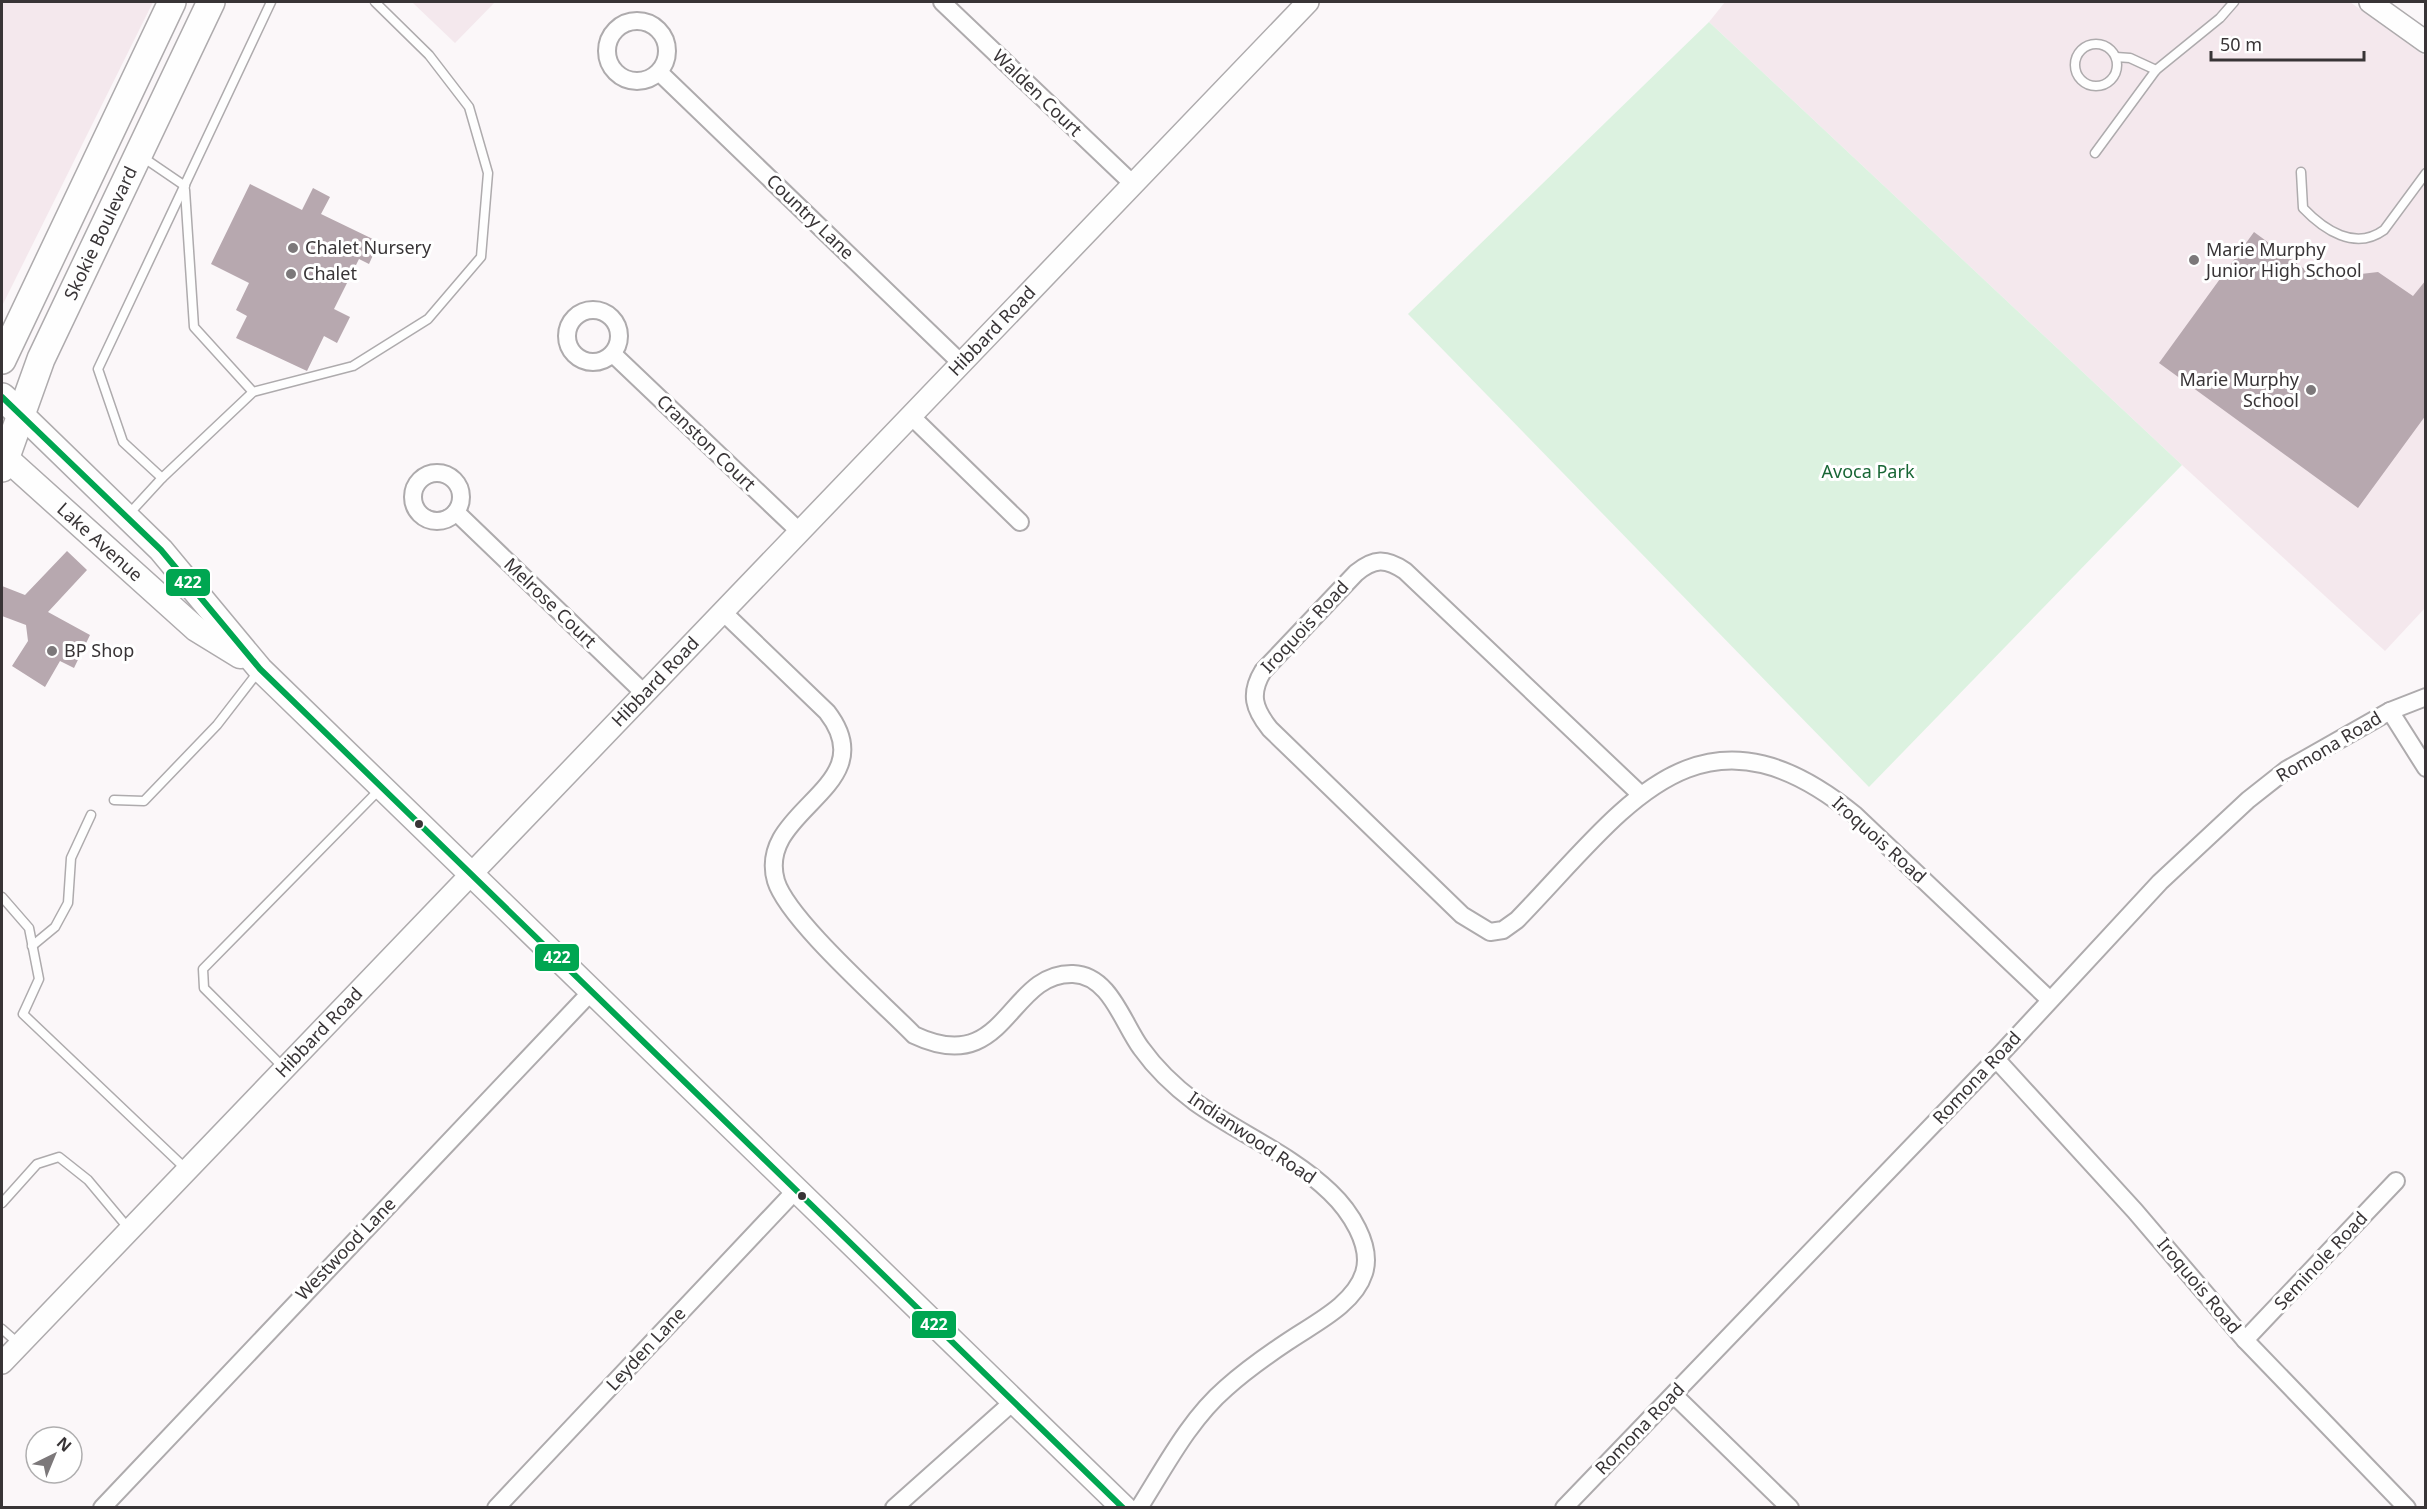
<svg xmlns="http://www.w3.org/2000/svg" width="2427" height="1509" font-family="'Noto Sans',sans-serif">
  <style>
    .built { fill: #f4e8ed }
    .green { fill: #dcf2e0 }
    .building { fill: #b7a8af }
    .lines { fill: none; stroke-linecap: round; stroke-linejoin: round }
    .service-casing { stroke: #aeabad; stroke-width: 11 }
    .minor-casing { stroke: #aeabad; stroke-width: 20 }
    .tertiary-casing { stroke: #aeabad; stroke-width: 24 }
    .secondary-casing { stroke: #aeabad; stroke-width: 27 }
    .primary-casing { stroke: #aeabad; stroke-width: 30 }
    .service { stroke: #fefefe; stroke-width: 8 }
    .minor { stroke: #fefefe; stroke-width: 16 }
    .tertiary { stroke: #fefefe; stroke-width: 21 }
    .secondary { stroke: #fefefe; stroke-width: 24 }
    .primary { stroke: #fefefe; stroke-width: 27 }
    .bus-1-casing { stroke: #fff; stroke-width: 10 }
    .bus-1 { stroke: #00a651; stroke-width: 6 }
    .poi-dot { fill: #7c787a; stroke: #fff; stroke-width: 2 }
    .bus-dot { fill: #383436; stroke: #fff; stroke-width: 2 }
    .labels { text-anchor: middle; stroke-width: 6; stroke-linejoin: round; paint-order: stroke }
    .street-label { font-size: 18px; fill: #383436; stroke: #fff }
    .poi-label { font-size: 18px; fill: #383436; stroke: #fff; text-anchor: start }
    .park-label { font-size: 18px; fill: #186635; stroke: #fff }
    .line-badge { stroke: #fff; stroke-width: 2 }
    .badge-label { font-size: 16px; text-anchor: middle; font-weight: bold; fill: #fff }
  </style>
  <rect width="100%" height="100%" fill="#fbf7f9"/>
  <g class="built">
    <polygon points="2,2 153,2 2,306"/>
    <polygon points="412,2 495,2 455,43"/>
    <polygon points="1725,2 2350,2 2425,56 2425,608 2385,651 2182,465 1709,22"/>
  </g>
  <polygon class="green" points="1709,22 2182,465 1869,787 1408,314"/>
  <g class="building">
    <polygon points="250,184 302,210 313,188 330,197 321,214 379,242 369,264 359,259 334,309 350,317 337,343 324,336 307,371 236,338 247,316 236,310 249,283 211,264"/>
    <polygon points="2254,232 2318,279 2378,272 2413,296 2426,280 2426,415 2358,508 2159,363"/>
    <polygon points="67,551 87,570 48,612 90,635 74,668 60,661 45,687 12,666 28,641 26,625 2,616 2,586 25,595"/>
  </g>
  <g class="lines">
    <g class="service-casing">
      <g id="service">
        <circle cx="2096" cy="65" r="21"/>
        <polyline points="2116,57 2130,58 2156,70"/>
        <polyline points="2095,153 2156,70 2220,18 2234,2"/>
        <polyline points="141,156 185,186"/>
        <path d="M 2301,172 L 2303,208 C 2324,230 2355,251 2384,230 L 2426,173"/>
        <polyline points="185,190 194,327 253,392"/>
        <polyline points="162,478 123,442 98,369 271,2"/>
        <polyline points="128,515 162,478 253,392 353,366 428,319 481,257 488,173 469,107 429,55 375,2"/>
        <polyline points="114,800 144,801 217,725 258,672"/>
        <polyline points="2,897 29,928 39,979 23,1014 186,1169"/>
        <polyline points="32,946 55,927 68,903 71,858 91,815"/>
        <polyline points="284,1068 204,988 203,969 381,788"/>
        <polyline points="2,1203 37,1164 59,1157 88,1180 129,1229"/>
        <polyline points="2,1329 19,1344"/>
      </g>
    </g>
    <g class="minor-casing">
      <g id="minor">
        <polyline points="942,2 1133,184"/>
        <circle cx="637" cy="51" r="30"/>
        <polyline points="659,72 961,363"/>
        <circle cx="593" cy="336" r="26"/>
        <polyline points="613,354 800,532"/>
        <polyline points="911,416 1020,522"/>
        <circle cx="437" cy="497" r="24"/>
        <polyline points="456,512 644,693"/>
        <path d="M 723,612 L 827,712 C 886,788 755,809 776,881 C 788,920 882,1002 914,1035 C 1007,1079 1007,972 1073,974 C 1110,975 1123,1024 1141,1048 C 1156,1069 1175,1087 1195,1102 C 1238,1133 1292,1155 1330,1192 C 1349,1210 1373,1245 1364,1273 C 1354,1305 1313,1324 1287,1342 C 1266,1356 1245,1371 1226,1388 C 1189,1420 1165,1467 1139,1508"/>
        <polyline points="2390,711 2426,768"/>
        <path d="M 1640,794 L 1405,571 C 1386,558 1374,558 1356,573 L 1263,671 C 1249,694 1254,709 1270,729 L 1462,915 L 1490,932 L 1503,930 L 1517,920 C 1624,810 1698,687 1855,815 L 2050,1000"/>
        <polyline points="1996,1059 2135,1211 2245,1340 2407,1508"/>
        <polyline points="2245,1340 2396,1181"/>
        <polyline points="1674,1395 1790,1508"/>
        <polyline points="102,1508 591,992"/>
        <polyline points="496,1508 796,1190"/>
        <polyline points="894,1508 1014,1401"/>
        <polyline points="1564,1508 1996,1059 2160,882 2248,800 2286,770 2390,711 2426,697"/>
      </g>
    </g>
    <g class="tertiary-casing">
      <g id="tertiary">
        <polyline points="2370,2 2426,42"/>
        <path id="s1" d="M 2,1363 L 1308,2"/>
      </g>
    </g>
    <g class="secondary-casing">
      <g id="secondary">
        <polyline points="22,415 161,550 260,669 1124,1508"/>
        <path id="s2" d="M 6,458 L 196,629 L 240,656"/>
      </g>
    </g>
    <g class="primary-casing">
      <g id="primary">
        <polyline points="2,360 172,2"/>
        <polyline points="2,397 22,415"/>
        <path id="s3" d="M 2,468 L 41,359 L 211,2"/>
      </g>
    </g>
    <use href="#service" class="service"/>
    <use href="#minor" class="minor"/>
    <use href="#tertiary" class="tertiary"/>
    <use href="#secondary" class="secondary"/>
    <use href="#primary" class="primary"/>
    <g class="bus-1-casing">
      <polyline id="bus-1" points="2,397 161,550 260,669 1123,1508"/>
    </g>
    <use href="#bus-1" class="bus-1"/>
  </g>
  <g class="poi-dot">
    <circle cx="293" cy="248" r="6"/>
    <circle cx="2194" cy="260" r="6"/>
    <circle cx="291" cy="274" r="6"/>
    <circle cx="2311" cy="390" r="6"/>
    <circle cx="52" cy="651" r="6"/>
  </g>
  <g class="bus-dot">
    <circle cx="419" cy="824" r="5"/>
    <circle cx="802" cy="1196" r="5"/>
  </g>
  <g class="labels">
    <g class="street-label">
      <text transform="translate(1037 93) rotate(44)" y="6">Walden Court</text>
      <text transform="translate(810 217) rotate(44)" y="6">Country Lane</text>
      <text dy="6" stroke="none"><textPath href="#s3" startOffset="255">Skokie Boulevard</textPath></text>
      <text dy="6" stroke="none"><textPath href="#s1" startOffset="1430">Hibbard Road</textPath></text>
      <text transform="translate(706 443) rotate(44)" y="6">Cranston Court</text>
      <text dy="6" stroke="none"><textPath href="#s2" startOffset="126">Lake Avenue</textPath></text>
      <text transform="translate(550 603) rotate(44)" y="6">Melrose Court</text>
      <text transform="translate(1305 627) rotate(-47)" y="6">Iroquois Road</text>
      <text dy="6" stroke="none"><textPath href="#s1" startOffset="944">Hibbard Road</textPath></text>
      <text transform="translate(2329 747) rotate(-31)" y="6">Romona Road</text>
      <text transform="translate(1879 840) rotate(42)" y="6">Iroquois Road</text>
      <text dy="6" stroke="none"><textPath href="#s1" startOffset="458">Hibbard Road</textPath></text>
      <text transform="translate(1977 1078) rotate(-47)" y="6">Romona Road</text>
      <text transform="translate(1252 1138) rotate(34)" y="6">Indianwood Road</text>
      <text transform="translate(346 1249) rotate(-46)" y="6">Westwood Lane</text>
      <text transform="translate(2321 1261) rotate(-47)" y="6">Seminole Road</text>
      <text transform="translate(2199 1286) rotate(50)" y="6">Iroquois Road</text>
      <text transform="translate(646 1349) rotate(-47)" y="6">Leyden Lane</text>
      <text transform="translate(1640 1429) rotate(-46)" y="6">Romona Road</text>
    </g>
    <g class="poi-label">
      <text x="305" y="254">Chalet Nursery</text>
      <text x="2206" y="256">Marie Murphy<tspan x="2206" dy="21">Junior High School</tspan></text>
      <text x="303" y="280">Chalet</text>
      <text x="2299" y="386" text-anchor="end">Marie Murphy<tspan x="2299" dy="21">School</tspan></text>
      <text x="64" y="657">BP Shop</text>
    </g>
    <g class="park-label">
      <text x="1868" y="478">Avoca Park</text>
    </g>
  </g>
  <g class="line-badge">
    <rect x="165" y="568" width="46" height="29" rx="6" fill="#00a651"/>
    <rect x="534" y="943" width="46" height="29" rx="6" fill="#00a651"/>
    <rect x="911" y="1310" width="46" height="29" rx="6" fill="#00a651"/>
  </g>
  <g class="badge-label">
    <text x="188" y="588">422</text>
    <text x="557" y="963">422</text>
    <text x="934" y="1330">422</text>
  </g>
  <rect width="2427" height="1509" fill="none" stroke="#383436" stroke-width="6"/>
  <g transform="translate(54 1455) rotate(43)"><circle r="28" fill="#ffffff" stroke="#afaeaf" stroke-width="1.5"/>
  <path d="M0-4.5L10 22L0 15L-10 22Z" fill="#7c787a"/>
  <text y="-9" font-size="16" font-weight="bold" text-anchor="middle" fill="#383436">N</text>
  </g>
  <path d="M2211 51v9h153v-9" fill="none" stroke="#383436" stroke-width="3"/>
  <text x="2220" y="51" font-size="18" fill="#383436" stroke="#ffffff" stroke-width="4.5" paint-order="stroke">50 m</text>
</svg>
